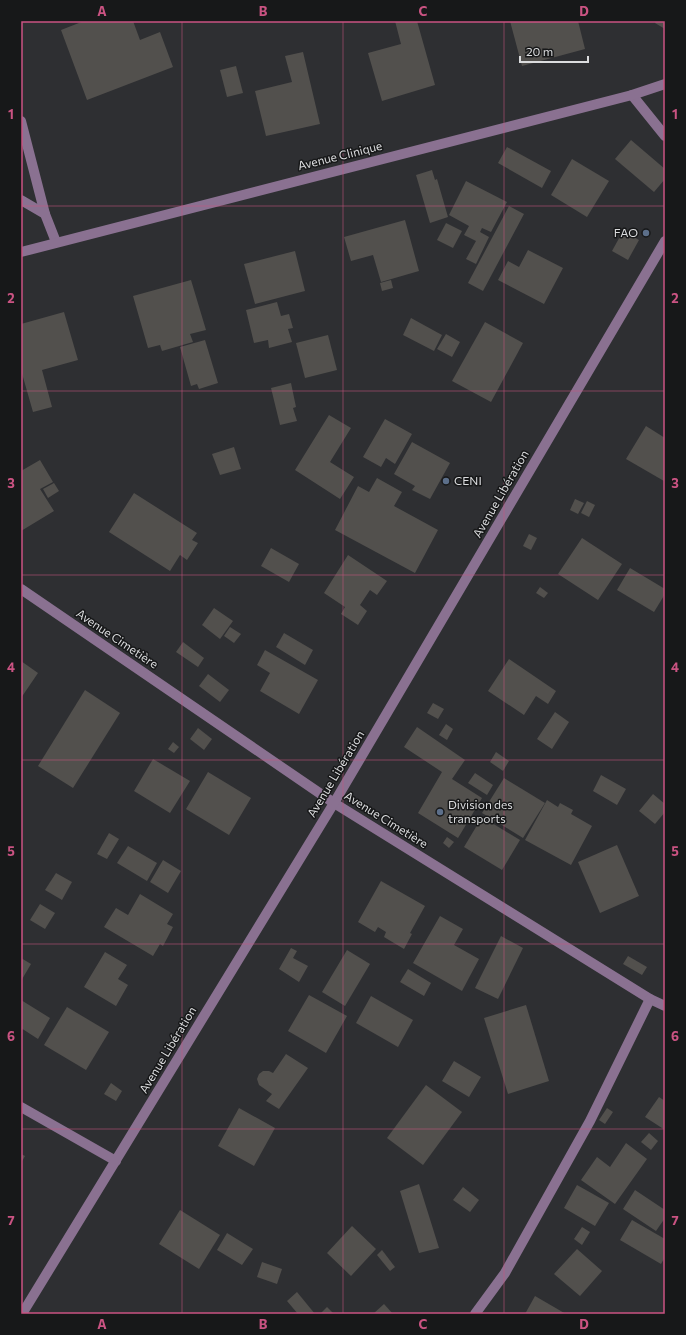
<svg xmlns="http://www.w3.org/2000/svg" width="686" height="1335" font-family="Commissioner,sans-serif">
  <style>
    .building { fill: #52504d }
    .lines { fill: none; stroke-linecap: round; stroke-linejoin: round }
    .minor { stroke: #8a7191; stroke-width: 10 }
    .grid { fill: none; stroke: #ca5382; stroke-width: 1; stroke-opacity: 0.55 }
    .service-dot { fill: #5c6f8a; stroke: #171819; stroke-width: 1.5 }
    .labels { text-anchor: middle; stroke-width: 3; stroke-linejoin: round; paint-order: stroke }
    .street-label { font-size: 12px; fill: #dbdcde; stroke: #171819 }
    .poi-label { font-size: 12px; fill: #dbdcde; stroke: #171819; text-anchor: start }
    .neatline { fill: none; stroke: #ca5382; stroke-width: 1.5 }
    .grid-label { font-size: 13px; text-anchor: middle; font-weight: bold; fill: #ca5382 }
  </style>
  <rect width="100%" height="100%" fill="#2e2f32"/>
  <g class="building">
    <polygon points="84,21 133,21 140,40 160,32 173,67 87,100 61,30"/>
    <polygon points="395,21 417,21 435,85 382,101 368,53 401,44"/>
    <polygon points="510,21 578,21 585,49 522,66"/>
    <polygon points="656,21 665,21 665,29 655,23"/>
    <polygon points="303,52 320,124 266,136 255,91 292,82 285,56"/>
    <polygon points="236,66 243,93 227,97 220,70"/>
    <polygon points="631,140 665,169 665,179 654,192 615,159"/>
    <polygon points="507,147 551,171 542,188 498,163"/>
    <polygon points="572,159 609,181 587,217 551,195"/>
    <polygon points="432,170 435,180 437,179 448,217 430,223 416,175"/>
    <polygon points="466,181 507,202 491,232 482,228 480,232 489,237 476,264 466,259 476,241 464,235 469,226 449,215"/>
    <polygon points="509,206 524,214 483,291 468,283"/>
    <polygon points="405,220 419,271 381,282 373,255 351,261 344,237"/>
    <polygon points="446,223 462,231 453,248 437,240"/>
    <polygon points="623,231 639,240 628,260 612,251"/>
    <polygon points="528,250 563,268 544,304 498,280 508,261 519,267"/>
    <polygon points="295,251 305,291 255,304 244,264"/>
    <polygon points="191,280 206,330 190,334 193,342 162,351 160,345 148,348 133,296"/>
    <polygon points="391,280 393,288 382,291 380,283"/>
    <polygon points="277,302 281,316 289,314 293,328 288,329 292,342 269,348 268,340 254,343 246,310"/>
    <polygon points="64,312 78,360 42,370 52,407 33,412 21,370 21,324"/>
    <polygon points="411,318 442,335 434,351 403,335"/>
    <polygon points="485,322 523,343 491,402 452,381"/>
    <polygon points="446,334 460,342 452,357 437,349"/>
    <polygon points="328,335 337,370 305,378 296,343"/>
    <polygon points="205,340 218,383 199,389 197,384 191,386 180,347"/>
    <polygon points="291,383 296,407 293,408 297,421 280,425 271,388"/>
    <polygon points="329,415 351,428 330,462 354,477 340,499 295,470"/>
    <polygon points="385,419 412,434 395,464 386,458 381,467 363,457"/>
    <polygon points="646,426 665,438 665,479 664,481 626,459"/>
    <polygon points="412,442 450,463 430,499 412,490 415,486 394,474"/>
    <polygon points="234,447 241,469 220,475 212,454"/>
    <polygon points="40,460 53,482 40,489 54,511 21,531 21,471"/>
    <polygon points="377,478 402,492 394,506 438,530 415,573 335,530 358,486 369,492"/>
    <polygon points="54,483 59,491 48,498 43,489"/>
    <polygon points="134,493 197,533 192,540 198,543 187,560 180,555 170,571 109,532"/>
    <polygon points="575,499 584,503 578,514 570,510"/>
    <polygon points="587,501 595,505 589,517 581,513"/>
    <polygon points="529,534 537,538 531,550 523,546"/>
    <polygon points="582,538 622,564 598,600 558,574"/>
    <polygon points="271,548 299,564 289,582 261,566"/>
    <polygon points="348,555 387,581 377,595 370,590 360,605 367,611 358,625 341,614 345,607 324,593"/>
    <polygon points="630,568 665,589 665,594 654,612 617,590"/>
    <polygon points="540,587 548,593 544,598 536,593"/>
    <polygon points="214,608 233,621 220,639 202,625"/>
    <polygon points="230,627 241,634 234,643 224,636"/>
    <polygon points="284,633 313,650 305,665 276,647"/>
    <polygon points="183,642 204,658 198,667 176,652"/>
    <polygon points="265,650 318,680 299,714 260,691 270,673 257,665"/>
    <polygon points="509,659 556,691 548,704 536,696 524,715 488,691"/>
    <polygon points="21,661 38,673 21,698"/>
    <polygon points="208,674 229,690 220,702 199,686"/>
    <polygon points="85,690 120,713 73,788 38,766"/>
    <polygon points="433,703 444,709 438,719 427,713"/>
    <polygon points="555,712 569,722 552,749 537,739"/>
    <polygon points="446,724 453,729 447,740 439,735"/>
    <polygon points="417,727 465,760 452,779 482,798 458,838 418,813 442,772 404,747"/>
    <polygon points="198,728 212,739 204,750 190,739"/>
    <polygon points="173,742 179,747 174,753 168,749"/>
    <polygon points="496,752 509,761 503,771 490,762"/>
    <polygon points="153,759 190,781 170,813 134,791"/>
    <polygon points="208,772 251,798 229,835 186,809"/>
    <polygon points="475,773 493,785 487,795 468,783"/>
    <polygon points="601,775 626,789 617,805 593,791"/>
    <polygon points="504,778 545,803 523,838 482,813"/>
    <polygon points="653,794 665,804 665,812 655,824 639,811"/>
    <polygon points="547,800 558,807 560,803 573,810 571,814 592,826 571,865 525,840"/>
    <polygon points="482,817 520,840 502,870 464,847"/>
    <polygon points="109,833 119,839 107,859 97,854"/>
    <polygon points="447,837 454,842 449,848 443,843"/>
    <polygon points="617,845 639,896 600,913 578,862"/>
    <polygon points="128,846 157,863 147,881 117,863"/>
    <polygon points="163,860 181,871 168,893 150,882"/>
    <polygon points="56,873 72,882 62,900 45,890"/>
    <polygon points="381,881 425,906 410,933 412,934 404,949 384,937 386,932 378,927 375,932 358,922"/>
    <polygon points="140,894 173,914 167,924 173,927 163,946 160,944 153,956 104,927 116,908 128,915"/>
    <polygon points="40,904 55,913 45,929 30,920"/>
    <polygon points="440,916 463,929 454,945 479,959 462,991 413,963"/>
    <polygon points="501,936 523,948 498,999 475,988"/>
    <polygon points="291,948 297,951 293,958 308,966 299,982 279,969"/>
    <polygon points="347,950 370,964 345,1006 322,992"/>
    <polygon points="105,952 127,965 118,979 128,985 116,1006 84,987"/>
    <polygon points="628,956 647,967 642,975 623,964"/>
    <polygon points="21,958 31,964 21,981"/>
    <polygon points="408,969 431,983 424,996 400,982"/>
    <polygon points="309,995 347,1016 326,1053 288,1031"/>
    <polygon points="371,996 413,1020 398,1047 356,1023"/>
    <polygon points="21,1000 50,1018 38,1039 21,1028"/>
    <polygon points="526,1005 549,1081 508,1094 484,1018"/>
    <polygon points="67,1007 109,1032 86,1070 44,1045"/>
    <polygon points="286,1054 308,1068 279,1109 266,1101 272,1094 259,1085 257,1079 259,1074 263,1071 269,1071 273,1073"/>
    <polygon points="454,1061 481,1077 469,1097 442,1081"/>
    <polygon points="111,1083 122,1091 116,1101 104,1094"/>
    <polygon points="426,1085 462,1112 423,1165 387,1138"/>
    <polygon points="659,1097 665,1101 665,1130 645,1117"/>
    <polygon points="239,1108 275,1128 254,1166 218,1146"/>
    <polygon points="607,1108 613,1112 605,1124 599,1120"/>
    <polygon points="649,1133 658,1141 651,1150 641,1142"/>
    <polygon points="626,1143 647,1159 615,1204 581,1180 597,1157 610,1167"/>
    <polygon points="21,1154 25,1156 21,1163"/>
    <polygon points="419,1184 439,1248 419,1253 400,1191"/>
    <polygon points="577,1185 609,1203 595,1226 564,1208"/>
    <polygon points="463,1187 479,1200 470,1212 453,1200"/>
    <polygon points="635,1190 665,1210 665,1218 656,1231 623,1209"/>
    <polygon points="180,1210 220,1235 199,1269 159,1244"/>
    <polygon points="632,1220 665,1239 665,1257 661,1264 620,1240"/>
    <polygon points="352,1226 376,1249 351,1276 327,1253"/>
    <polygon points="582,1227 590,1232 582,1245 574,1239"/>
    <polygon points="227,1233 253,1249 242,1265 217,1250"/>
    <polygon points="577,1249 602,1271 580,1296 554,1274"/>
    <polygon points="382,1250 395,1267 390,1271 377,1255"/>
    <polygon points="262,1262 282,1269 277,1284 257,1277"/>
    <polygon points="297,1292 315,1314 298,1314 287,1301"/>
    <polygon points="535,1296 566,1314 525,1314"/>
    <polygon points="384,1304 393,1314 373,1314"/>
    <polygon points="327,1307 334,1314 320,1314"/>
  </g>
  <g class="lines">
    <g class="minor">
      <polyline points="632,95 665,136"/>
      <polyline points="21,121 45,214"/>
      <polyline points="21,200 45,214 56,242"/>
      <polyline points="21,252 632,95 665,84"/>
      <polyline points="21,589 334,803 650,999 665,1006"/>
      <polyline points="21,1107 116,1161"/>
      <polyline points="22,1314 334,803 665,241"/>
      <polyline points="475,1314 505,1273 590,1121 650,999"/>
    </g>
  </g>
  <path class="grid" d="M 182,21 L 182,1314M 343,21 L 343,1314M 504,21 L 504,1314M 21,206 L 665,206M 21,391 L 665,391M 21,575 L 665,575M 21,760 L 665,760M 21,944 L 665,944M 21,1129 L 665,1129"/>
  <g class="service-dot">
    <circle cx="646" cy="233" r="4"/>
    <circle cx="446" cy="481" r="4"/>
    <circle cx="440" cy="812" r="4"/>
  </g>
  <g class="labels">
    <g class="street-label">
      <text transform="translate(340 156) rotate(-14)" y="4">Avenue Clinique</text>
      <text transform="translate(501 494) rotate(-60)" y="4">Avenue Libération</text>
      <text transform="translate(117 639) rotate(34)" y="4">Avenue Cimetière</text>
      <text transform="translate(336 774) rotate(-59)" y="4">Avenue Libération</text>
      <text transform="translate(386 820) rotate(32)" y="4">Avenue Cimetière</text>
      <text transform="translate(168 1050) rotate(-59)" y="4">Avenue Libération</text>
    </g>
    <g class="poi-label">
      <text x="638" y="237" text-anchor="end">FAO</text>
      <text x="454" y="485">CENI</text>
      <text x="448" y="809">Division des<tspan x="448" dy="14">transports</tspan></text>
    </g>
  </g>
  <rect width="686" height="1335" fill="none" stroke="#171819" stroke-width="44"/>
  <path d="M520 56v6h68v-6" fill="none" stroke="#dbdcde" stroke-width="2"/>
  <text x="526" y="56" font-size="12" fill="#dbdcde" stroke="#171819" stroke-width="3" paint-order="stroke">20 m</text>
  <rect x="22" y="22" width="642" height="1291" class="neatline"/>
  <g class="grid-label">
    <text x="102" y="16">A</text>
    <text x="263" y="16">B</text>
    <text x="423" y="16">C</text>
    <text x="584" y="16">D</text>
    <text x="11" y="119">1</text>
    <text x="675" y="119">1</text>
    <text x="11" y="303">2</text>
    <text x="675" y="303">2</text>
    <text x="11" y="488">3</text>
    <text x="675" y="488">3</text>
    <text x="11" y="672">4</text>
    <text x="675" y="672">4</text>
    <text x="11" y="856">5</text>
    <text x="675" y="856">5</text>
    <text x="11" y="1041">6</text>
    <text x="675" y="1041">6</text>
    <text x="11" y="1225">7</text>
    <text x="675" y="1225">7</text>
    <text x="102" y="1329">A</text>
    <text x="263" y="1329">B</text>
    <text x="423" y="1329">C</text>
    <text x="584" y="1329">D</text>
  </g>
</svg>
